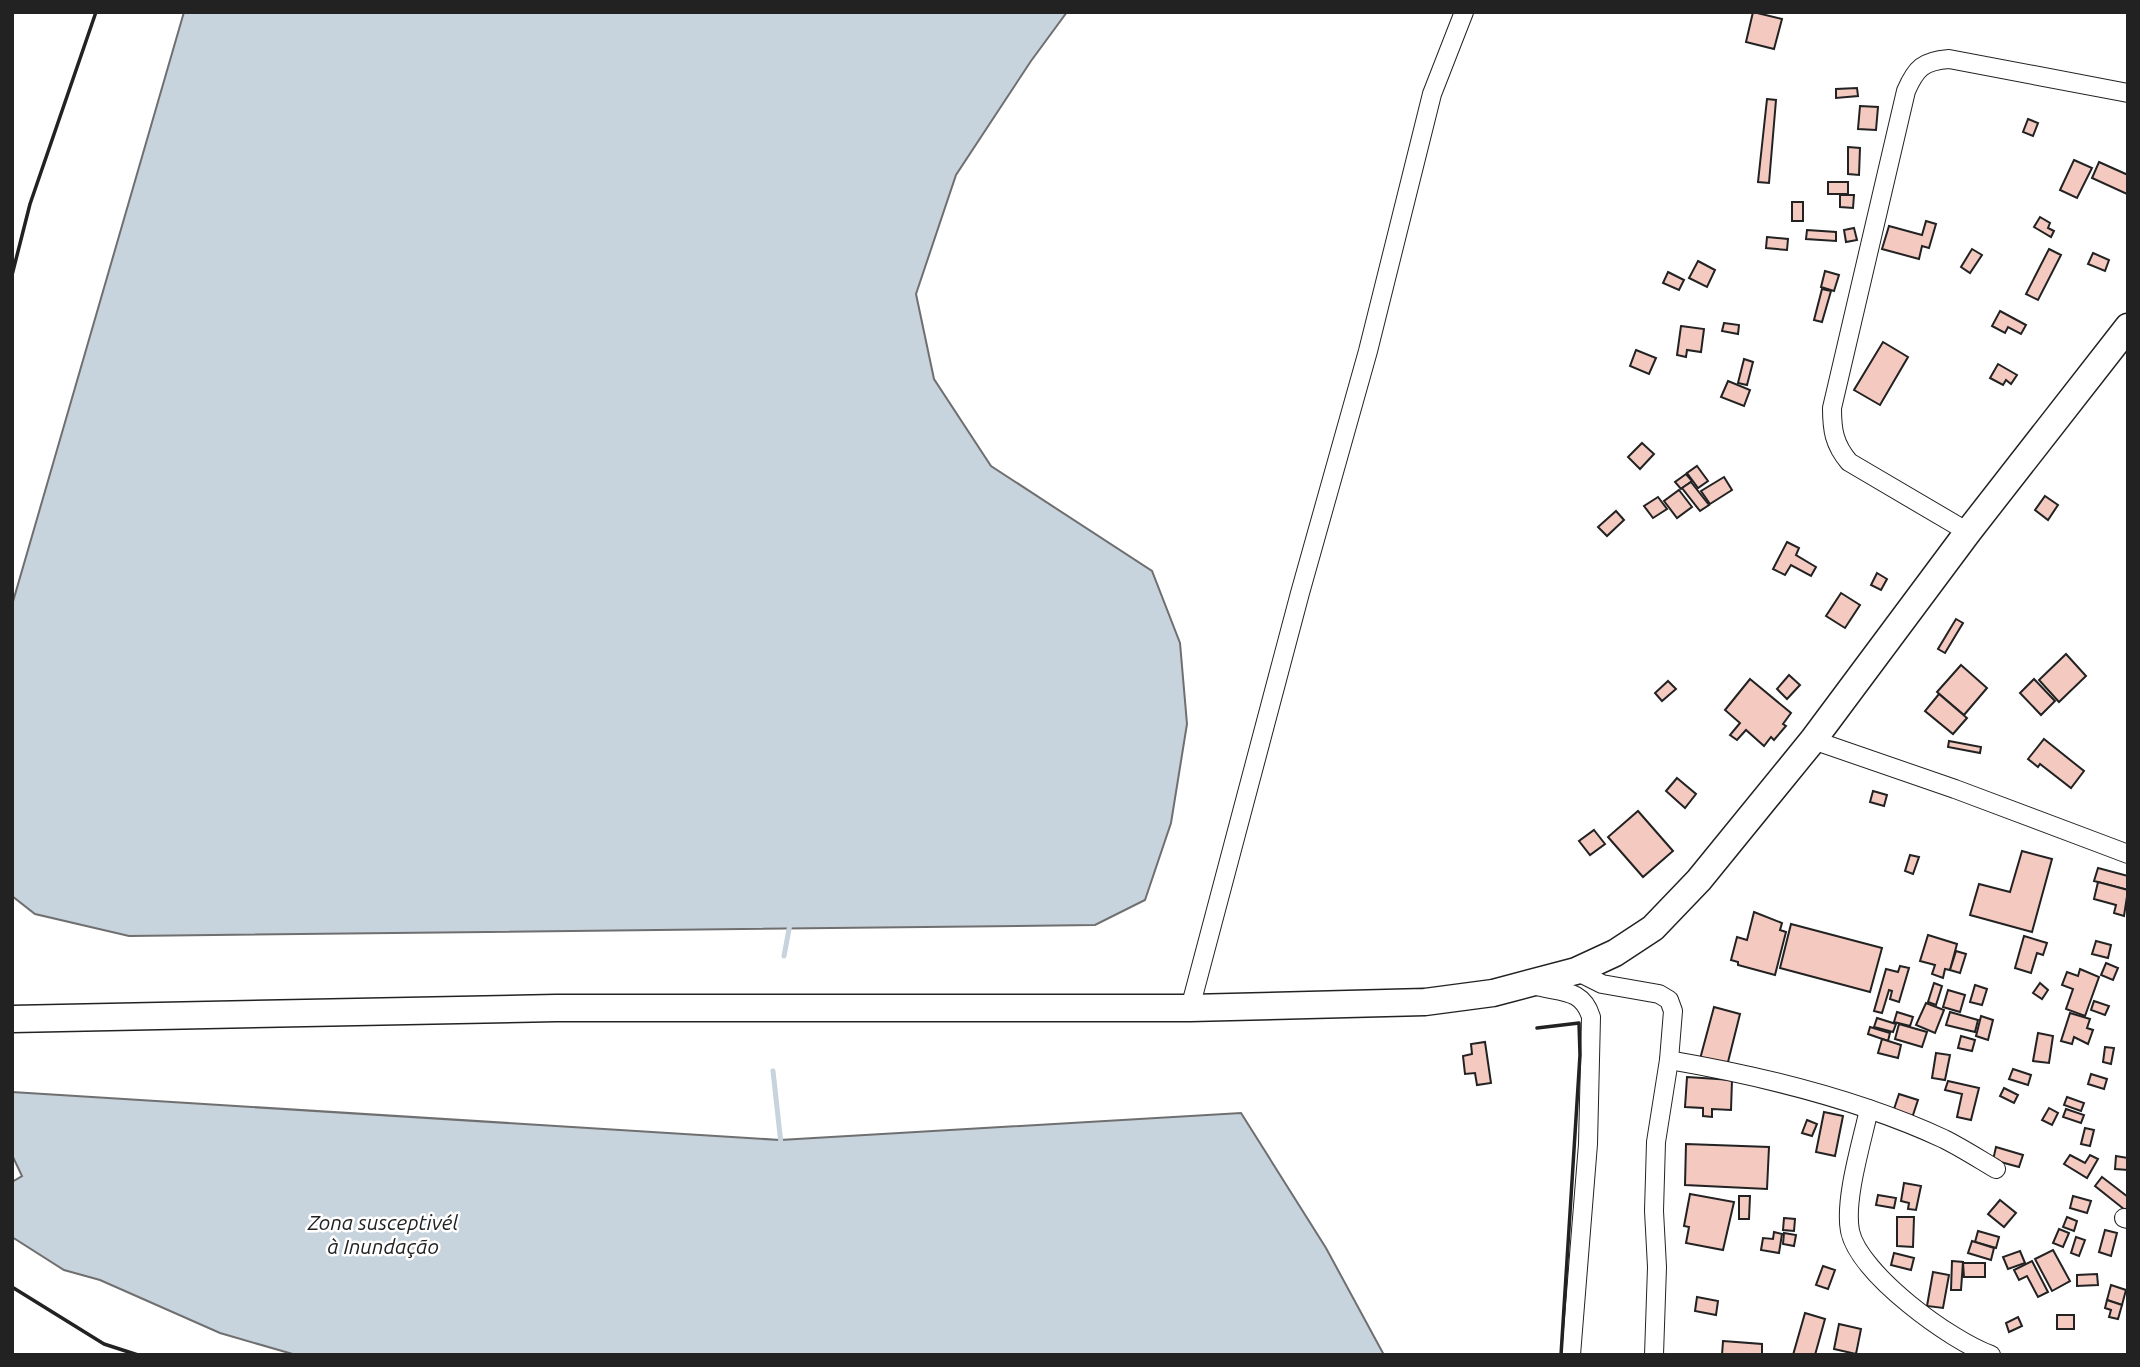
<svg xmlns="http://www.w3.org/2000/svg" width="2140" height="1367" font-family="Ubuntu,sans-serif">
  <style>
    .water { fill: #c7d3dd; stroke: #6f6f6f; stroke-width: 2 }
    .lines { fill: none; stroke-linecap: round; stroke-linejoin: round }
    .stream { stroke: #c7d3dd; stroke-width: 5 }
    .building { fill: #f3c9c0; stroke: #222; stroke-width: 2 }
    .minor-casing { stroke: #222; stroke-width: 20 }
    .primary-casing { stroke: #222; stroke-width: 29 }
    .minor { stroke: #fff; stroke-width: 18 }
    .primary { stroke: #fff; stroke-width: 26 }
    .wall { stroke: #222; stroke-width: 3.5 }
    .labels { text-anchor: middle; stroke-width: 5; stroke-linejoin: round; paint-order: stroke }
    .water-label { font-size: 21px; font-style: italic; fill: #222; stroke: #fff }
  </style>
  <rect width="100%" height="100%" fill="#fff"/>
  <g class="water">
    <polygon points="184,12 1067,12 1031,61 956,175 916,294 934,379 991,466 1152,571 1180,643 1187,724 1171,823 1145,900 1095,925 129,936 35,914 12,896 12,605"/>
    <polygon points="12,1092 780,1140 1241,1113 1326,1248 1384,1355 296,1355 220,1333 100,1280 64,1270 12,1237 12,1182 22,1176 12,1155"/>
  </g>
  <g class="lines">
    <g class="stream">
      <polyline points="784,956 790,924"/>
      <polyline points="773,1071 781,1144"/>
    </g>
  </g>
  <g class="building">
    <polygon points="1753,12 1782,19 1774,49 1746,42"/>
    <polygon points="1857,88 1858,96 1836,98 1836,89"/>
    <polygon points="1767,99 1776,100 1769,183 1758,182"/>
    <polygon points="1860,106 1878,107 1876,130 1858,129"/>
    <polygon points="2028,119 2038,123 2033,136 2023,132"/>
    <polygon points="1848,147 1860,148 1859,175 1848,174"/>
    <polygon points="2074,160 2092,168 2077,198 2060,190"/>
    <polygon points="2099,162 2128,175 2127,194 2092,178"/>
    <rect x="1828" y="182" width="20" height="12"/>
    <polygon points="1840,195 1854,195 1853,208 1840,207"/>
    <rect x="1792" y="202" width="11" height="19"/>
    <polygon points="2040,217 2050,223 2048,228 2054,231 2051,237 2034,227"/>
    <polygon points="1926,221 1936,224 1929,248 1922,246 1919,259 1882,249 1889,226 1922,235"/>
    <polygon points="1854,228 1857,240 1846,242 1844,230"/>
    <polygon points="1807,230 1836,232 1836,241 1806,239"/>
    <polygon points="1767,237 1788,239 1787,250 1766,248"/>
    <polygon points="1972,249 1982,255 1970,273 1961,267"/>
    <polygon points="2049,249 2061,255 2038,300 2026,294"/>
    <polygon points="2093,253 2109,260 2105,271 2088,264"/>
    <polygon points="1698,261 1715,270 1707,287 1689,278"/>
    <polygon points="1825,271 1839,275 1834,291 1821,287"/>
    <polygon points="1668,272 1684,280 1679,290 1663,283"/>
    <polygon points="1822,289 1831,291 1822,322 1814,320"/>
    <polygon points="2000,311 2026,325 2021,334 2008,327 2005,333 1992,326"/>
    <polygon points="1724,323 1739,325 1738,334 1722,331"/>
    <polygon points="1681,326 1704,329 1701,352 1687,350 1686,357 1677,355"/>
    <polygon points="1883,342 1908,357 1880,405 1854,390"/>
    <polygon points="1636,350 1656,358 1649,374 1630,366"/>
    <polygon points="1744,359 1753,362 1747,385 1738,383"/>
    <polygon points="1998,364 2017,375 2011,384 2006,380 2003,385 1990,378"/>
    <polygon points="1728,381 1750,390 1744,406 1721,397"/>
    <polygon points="1642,443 1654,454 1640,469 1628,457"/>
    <polygon points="1697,466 1708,481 1698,488 1687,473"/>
    <polygon points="1686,474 1692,481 1681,489 1675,482"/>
    <polygon points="1724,477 1732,490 1710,504 1701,491"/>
    <polygon points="1691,482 1709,505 1700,511 1682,488"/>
    <polygon points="1679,490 1692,507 1677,518 1664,501"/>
    <polygon points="2045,496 2058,505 2048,520 2035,510"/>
    <polygon points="1658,497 1667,509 1653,518 1644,506"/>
    <polygon points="1616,511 1624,520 1607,536 1598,527"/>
    <polygon points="1787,542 1799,548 1796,555 1816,567 1811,576 1791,565 1785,575 1773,569"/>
    <polygon points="1877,573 1887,579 1881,590 1871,585"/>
    <polygon points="1841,593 1860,605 1845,628 1826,616"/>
    <polygon points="1956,619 1963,623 1945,653 1938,649"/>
    <polygon points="2066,654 2086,676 2059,702 2039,680"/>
    <polygon points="1961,665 1987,688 1964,715 1937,692"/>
    <polygon points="1789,675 1800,685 1787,699 1777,689"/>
    <polygon points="1750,679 1791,713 1783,724 1786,726 1774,740 1771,737 1764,746 1746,730 1737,740 1730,735 1740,723 1725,710"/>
    <polygon points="2034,679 2055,701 2041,715 2020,693"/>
    <polygon points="1668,681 1676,689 1662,701 1655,693"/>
    <polygon points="1939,694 1967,718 1953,734 1925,711"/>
    <polygon points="2044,739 2084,771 2071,788 2040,764 2038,767 2028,759"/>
    <polygon points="1949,741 1981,747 1980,753 1948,747"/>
    <polygon points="1677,778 1696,794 1685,808 1666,791"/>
    <polygon points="1873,791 1887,795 1884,806 1870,802"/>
    <polygon points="1638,811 1673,851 1643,877 1608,837"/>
    <polygon points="1594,830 1605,844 1590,855 1579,841"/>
    <polygon points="2022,851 2052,859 2032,932 1970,915 1979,884 2010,892"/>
    <polygon points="1910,855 1919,857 1913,874 1905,871"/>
    <polygon points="2098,868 2128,876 2128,890 2094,881"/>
    <polygon points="2098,882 2128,890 2124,916 2114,913 2116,905 2094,899"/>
    <polygon points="1754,912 1782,923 1780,930 1786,932 1775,975 1738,965 1738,962 1731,960 1737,937 1747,940"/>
    <polygon points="1791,924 1882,948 1870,992 1780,968"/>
    <polygon points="1928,935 1957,944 1950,970 1945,969 1943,978 1932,974 1935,965 1920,961"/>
    <polygon points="2024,936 2047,943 2043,955 2037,953 2031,973 2015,968"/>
    <polygon points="2096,941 2111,945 2108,958 2092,954"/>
    <polygon points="1956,951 1966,954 1960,973 1950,970"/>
    <polygon points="2106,963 2118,968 2113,980 2101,975"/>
    <polygon points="1900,966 1909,968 1899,1002 1890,999 1892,991 1889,990 1882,1013 1874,1011 1886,969 1898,972"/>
    <polygon points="2080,969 2099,977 2085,1016 2066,1009 2073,989 2062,985 2067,972 2078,976"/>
    <polygon points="1934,983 1942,986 1936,1005 1928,1002"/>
    <polygon points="2040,983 2048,990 2042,999 2033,993"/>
    <polygon points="1975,985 1987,989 1982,1005 1970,1002"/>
    <polygon points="1948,990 1965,995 1960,1012 1943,1007"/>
    <polygon points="2094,1001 2109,1006 2105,1015 2091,1010"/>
    <polygon points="1926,1003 1944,1010 1935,1033 1916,1025"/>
    <polygon points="1714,1007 1740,1014 1727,1066 1700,1059"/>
    <polygon points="1897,1012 1913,1017 1910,1026 1894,1022"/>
    <polygon points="1950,1012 1978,1020 1975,1032 1946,1025"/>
    <polygon points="2070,1013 2090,1019 2087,1028 2093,1030 2088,1044 2074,1037 2072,1044 2061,1041"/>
    <polygon points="1981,1016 1993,1020 1988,1040 1976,1036"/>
    <polygon points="1877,1018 1896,1024 1893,1032 1874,1027"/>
    <polygon points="1899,1024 1927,1032 1922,1047 1895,1039"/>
    <polygon points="1870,1027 1890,1033 1888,1041 1868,1034"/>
    <polygon points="2038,1033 2053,1036 2049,1063 2033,1061"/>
    <polygon points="1961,1036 1975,1040 1972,1051 1958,1048"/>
    <polygon points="1882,1039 1901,1045 1898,1058 1878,1053"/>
    <polygon points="1485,1042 1491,1083 1477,1085 1475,1073 1465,1074 1463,1056 1472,1054 1471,1044"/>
    <polygon points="2105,1047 2114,1048 2111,1064 2103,1062"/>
    <polygon points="1936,1053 1950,1055 1945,1080 1932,1078"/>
    <polygon points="2013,1069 2031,1075 2028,1085 2009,1079"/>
    <polygon points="2091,1074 2107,1079 2104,1089 2088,1084"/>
    <polygon points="1687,1077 1732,1080 1731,1110 1712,1109 1712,1117 1703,1116 1703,1108 1685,1107"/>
    <polygon points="1948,1081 1979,1088 1971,1120 1957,1117 1962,1094 1945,1090"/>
    <polygon points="2004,1088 2018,1095 2014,1103 2000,1096"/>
    <polygon points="1899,1094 1918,1100 1912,1118 1893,1112"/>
    <polygon points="2067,1097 2084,1103 2081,1111 2064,1105"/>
    <polygon points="2049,1108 2058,1113 2052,1125 2042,1120"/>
    <polygon points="2066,1109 2084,1115 2081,1123 2063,1117"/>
    <polygon points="1824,1112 1843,1116 1835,1156 1816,1152"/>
    <polygon points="1807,1120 1817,1124 1812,1136 1802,1133"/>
    <polygon points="2085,1128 2094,1130 2090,1146 2081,1144"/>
    <polygon points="1686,1144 1769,1147 1767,1189 1685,1185"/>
    <polygon points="1996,1147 2023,1155 2019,1167 1993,1160"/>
    <polygon points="2070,1155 2085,1163 2090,1155 2098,1159 2087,1178 2064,1164"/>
    <polygon points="2116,1156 2128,1158 2128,1170 2115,1169"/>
    <polygon points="2102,1177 2128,1197 2128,1207 2125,1210 2095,1186"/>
    <polygon points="1904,1183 1921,1186 1916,1210 1908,1209 1909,1203 1901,1201"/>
    <polygon points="1690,1194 1734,1202 1723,1250 1686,1243 1689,1227 1684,1226"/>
    <polygon points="1878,1195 1896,1198 1894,1208 1876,1205"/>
    <polygon points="1739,1196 1750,1196 1749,1219 1739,1219"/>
    <polygon points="2073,1196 2091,1201 2087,1213 2070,1208"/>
    <polygon points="2000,1200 2016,1213 2004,1227 1988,1214"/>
    <polygon points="1897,1217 1914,1217 1913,1247 1897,1246"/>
    <polygon points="2067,1217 2077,1221 2074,1231 2063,1227"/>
    <polygon points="1784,1218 1795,1219 1794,1231 1783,1230"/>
    <polygon points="2059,1229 2069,1233 2063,1247 2053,1243"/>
    <polygon points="2105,1230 2117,1233 2111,1256 2099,1252"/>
    <polygon points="1978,1231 1999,1237 1996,1248 1975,1242"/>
    <polygon points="1774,1232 1782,1234 1779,1253 1761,1250 1763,1238 1773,1239"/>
    <polygon points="1784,1233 1796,1235 1794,1246 1783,1244"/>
    <polygon points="2076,1237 2085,1240 2079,1256 2071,1253"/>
    <polygon points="1972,1241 1994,1248 1991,1260 1968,1253"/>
    <polygon points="2053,1250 2070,1281 2052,1291 2035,1259"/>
    <polygon points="2020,1251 2025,1263 2008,1269 2003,1257"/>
    <polygon points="1894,1253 1914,1258 1911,1270 1891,1265"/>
    <polygon points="1952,1261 1963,1262 1961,1290 1951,1290"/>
    <polygon points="2032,1261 2048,1292 2038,1297 2027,1276 2019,1280 2014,1270"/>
    <polygon points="1963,1263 1985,1263 1985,1277 1964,1277"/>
    <polygon points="1823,1266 1835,1270 1828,1289 1816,1285"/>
    <polygon points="1933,1272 1949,1275 1943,1308 1927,1306"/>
    <polygon points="2097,1274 2098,1285 2077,1286 2077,1275"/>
    <polygon points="2111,1285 2126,1290 2122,1305 2107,1300"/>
    <polygon points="1697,1297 1718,1301 1716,1315 1695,1311"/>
    <polygon points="2107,1300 2122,1305 2118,1319 2109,1317 2111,1310 2105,1308"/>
    <polygon points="1805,1313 1825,1319 1815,1355 1793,1355"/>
    <rect x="2057" y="1315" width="17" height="14"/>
    <polygon points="2018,1317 2022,1326 2009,1332 2006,1323"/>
    <polygon points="1839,1324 1861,1329 1856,1354 1834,1349"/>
    <polygon points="1723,1341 1762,1344 1762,1355 1722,1355"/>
  </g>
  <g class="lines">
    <g class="minor-casing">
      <g id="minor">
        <path d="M 1968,532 L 1849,462 C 1834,444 1832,430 1832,408 L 1906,91 C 1916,68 1923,61 1949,59 L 2128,93"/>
        <polyline points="1813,740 1955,789 2128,854"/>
        <polyline points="1576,971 1602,984 1659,994 1669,1000 1673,1011 1669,1060 1656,1142 1654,1211 1657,1267 1654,1355"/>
        <path d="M 1533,985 C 1559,993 1582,987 1591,1017 L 1588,1144 L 1571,1355"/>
        <polyline points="1190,1008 1300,593 1368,351 1432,94 1464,12"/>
        <path d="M 1669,1060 C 1762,1076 1858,1099 1944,1139 C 1962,1148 1979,1159 1996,1169"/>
        <path d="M 1869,1109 C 1862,1142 1844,1199 1850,1231 C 1859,1274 1951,1341 1991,1355"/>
        <polyline points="2124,1218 2128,1219"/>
      </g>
    </g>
    <g class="primary-casing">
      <polyline id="primary" points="12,1019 556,1008 1190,1008 1425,1002 1493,993 1576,971 1615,953 1653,928 1699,880 1813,740 1968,532 2128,327"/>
    </g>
    <use href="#minor" class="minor"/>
    <use href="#primary" class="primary"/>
    <g class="wall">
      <polyline points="12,275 30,204 96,12"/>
      <polyline points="1537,1028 1579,1023 1580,1055 1561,1355"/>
      <polyline points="12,1287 104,1344 138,1355"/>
    </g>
  </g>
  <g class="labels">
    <g class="water-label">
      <text x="383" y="1230">Zona susceptivél<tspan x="383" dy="24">à Inundação</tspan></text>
    </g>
  </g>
  <rect width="2140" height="1367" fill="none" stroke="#222222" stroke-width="28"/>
</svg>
